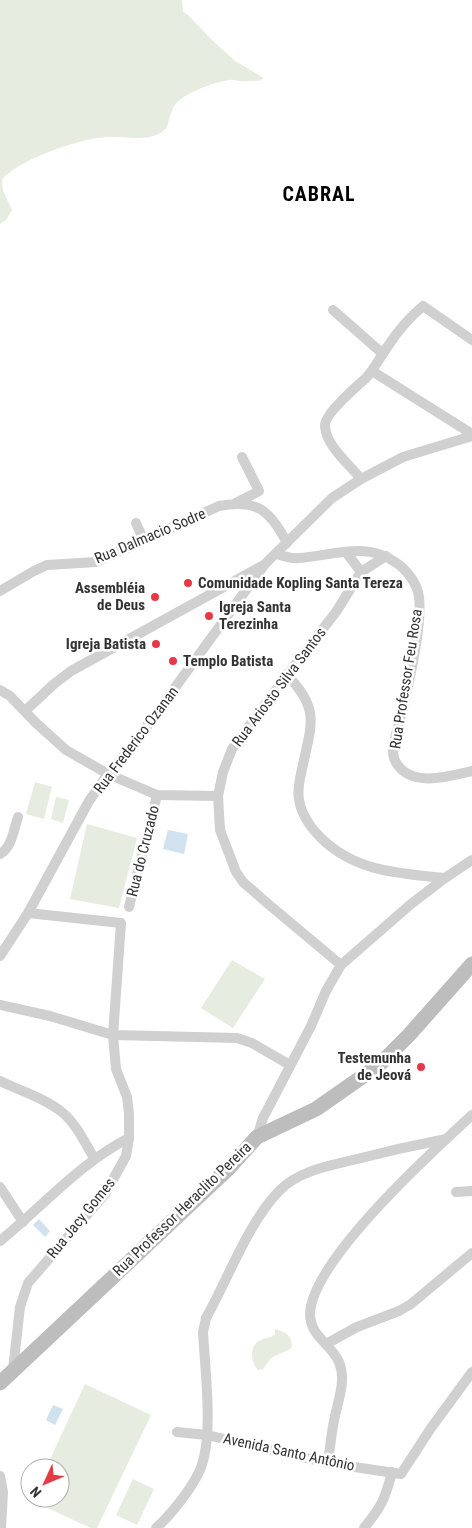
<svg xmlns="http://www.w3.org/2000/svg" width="472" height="1528" font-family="'Roboto Condensed',sans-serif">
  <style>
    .green { fill: #e6ecdf }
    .water { fill: #cfe2ee }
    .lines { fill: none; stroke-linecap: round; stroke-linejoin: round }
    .minor { stroke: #d0d0d0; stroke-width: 10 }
    .secondary { stroke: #bdbdbd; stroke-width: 15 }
    .poi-dot { fill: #e63946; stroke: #fff; stroke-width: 2 }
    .labels { text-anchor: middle; stroke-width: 5; stroke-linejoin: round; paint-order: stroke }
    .street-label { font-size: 15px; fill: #333; stroke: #fff }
    .poi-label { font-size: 15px; font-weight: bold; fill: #333; stroke: #fff; text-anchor: start }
    .district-label { font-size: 20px; font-weight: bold; letter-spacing: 1px; fill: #000; stroke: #fff }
  </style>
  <rect width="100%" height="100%" fill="#fff"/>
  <g class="green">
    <path d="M 0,0 L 182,0 L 183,12 L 188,15 L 212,40 L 235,61 L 264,78 L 259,81 C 252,80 247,82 240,81 C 236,81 234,79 229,80 C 215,82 183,93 175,105 C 167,116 172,130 156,135 C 141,141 123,136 107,137 C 81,138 17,160 2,180 L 3,191 L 12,210 L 6,220 L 0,224 Z"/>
    <polygon points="35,782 52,787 44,819 26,814"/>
    <polygon points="56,797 69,800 63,823 51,819"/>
    <polygon points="87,824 137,838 119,908 70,899"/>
    <polygon points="232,960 265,979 233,1028 201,1008"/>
    <path d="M 275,1329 C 286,1332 291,1334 292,1346 L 290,1349 L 271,1358 L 263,1369 L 258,1370 C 251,1363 248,1345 261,1340 C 266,1337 270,1339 275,1334 Z"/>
    <polygon points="85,1384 151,1415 97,1528 91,1528 30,1500 31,1498 60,1498 60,1468 46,1468"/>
    <polygon points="133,1479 154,1489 137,1525 116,1515"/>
  </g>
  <g class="water">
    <polygon points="168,830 188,834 184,854 163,849"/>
    <polygon points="39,1219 50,1231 45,1237 33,1225"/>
    <polygon points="53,1405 63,1409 55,1425 46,1420"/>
  </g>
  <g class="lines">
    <g class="minor">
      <polyline points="333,310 383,354"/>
      <polyline points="372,371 472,434"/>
      <path d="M 361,479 C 349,464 326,446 325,426 C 324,414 356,387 366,378 C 375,368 380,357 388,346 C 397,332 409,318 423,306 L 472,340"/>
      <polyline points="236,503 259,491 242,457"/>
      <polyline points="136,523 144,541"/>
      <path d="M 277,554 C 284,556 291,559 299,558 C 331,556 365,541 395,562 C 405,568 415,581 418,592 C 425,619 407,692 400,720 C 397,733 388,752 397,764 C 413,788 450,776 472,771"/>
      <polyline points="361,572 386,556"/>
      <path d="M 0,591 L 34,571 L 47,565 L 96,562 L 219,506 C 257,499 270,510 287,543"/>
      <path d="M 287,675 C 321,710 311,725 302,769 C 300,778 297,790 299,799 C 301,815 310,827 321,838 C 356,872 398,873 445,878"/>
      <polyline points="0,690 10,696 36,723 66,750 108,774 157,795 218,796"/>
      <polyline points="25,711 54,684 71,671 262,566"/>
      <path d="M 0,854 C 12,848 14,828 18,817"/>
      <polyline points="129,907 157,795"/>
      <polyline points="0,956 28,913 89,801 108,774 134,744 265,564 332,498 361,479 403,457 472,436"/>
      <polyline points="341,965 267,903 243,882 236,872 220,830 218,796 223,772 232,749 287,675 336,612 361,572 346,552"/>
      <polyline points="0,1005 50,1016 113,1035 237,1038 252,1043 290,1065"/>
      <path d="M 0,1081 C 20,1091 45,1098 63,1113 C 77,1125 85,1143 94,1158"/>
      <polyline points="257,1137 263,1118 311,1026 326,991 341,965 411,904 445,878 472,860"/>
      <polyline points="0,1187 23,1222"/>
      <polyline points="456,1192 472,1191"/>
      <path d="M 0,1241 C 42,1207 81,1162 129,1138"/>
      <polyline points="326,1344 357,1327 399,1311 411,1304 472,1253"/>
      <polyline points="13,1369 20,1307 28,1283 105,1194 126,1156 129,1138 129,1114 127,1097 116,1069 113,1035 121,923 28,913"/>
      <polyline points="177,1432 207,1435 328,1463 401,1474 431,1428 472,1372"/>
      <path d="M 328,1463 C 330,1449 331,1435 334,1421 C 337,1403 347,1381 339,1362 C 331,1344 311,1337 310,1315 C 310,1262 433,1151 472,1115"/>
      <polyline points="0,1476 3,1492 1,1528"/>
      <path d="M 156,1528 C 171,1515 192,1488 200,1470 C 214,1437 205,1370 203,1332 L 206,1318 C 228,1279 249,1221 280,1190 C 299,1171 328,1166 353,1160 C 384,1152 415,1145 446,1139"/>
      <path d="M 364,1528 C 382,1506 385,1499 392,1472"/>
    </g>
    <polyline class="secondary" points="0,1383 229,1168 257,1137 316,1109 379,1065 409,1035 472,964"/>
  </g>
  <g class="poi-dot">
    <circle cx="188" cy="583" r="5"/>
    <circle cx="155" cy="597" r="5"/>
    <circle cx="209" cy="616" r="5"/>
    <circle cx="156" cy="644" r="5"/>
    <circle cx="173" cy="661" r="5"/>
    <circle cx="421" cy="1067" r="5"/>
  </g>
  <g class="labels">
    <g class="street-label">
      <text transform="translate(150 536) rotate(-23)" y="5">Rua Dalmacio Sodre</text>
      <text transform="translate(406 679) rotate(-81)" y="5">Rua Professor Feu Rosa</text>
      <text transform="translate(279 687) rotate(-53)" y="5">Rua Ariosto Silva Santos</text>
      <text transform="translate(136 740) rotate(-53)" y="5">Rua Frederico Ozanan</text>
      <text transform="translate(143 851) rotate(-76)" y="5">Rua do Cruzado</text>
      <text transform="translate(182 1209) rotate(-44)" y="5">Rua Professor Heraclito Pereira</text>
      <text transform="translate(81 1218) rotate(-51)" y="5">Rua Jacy Gomes</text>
      <text transform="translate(289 1452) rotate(12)" y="5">Avenida Santo Antônio</text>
    </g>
    <g class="poi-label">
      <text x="198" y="588">Comunidade Kopling Santa Tereza</text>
      <text x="145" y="593" text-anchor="end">Assembléia<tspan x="145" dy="17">de Deus</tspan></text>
      <text x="219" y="612">Igreja Santa<tspan x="219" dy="17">Terezinha</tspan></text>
      <text x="146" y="649" text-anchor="end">Igreja Batista</text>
      <text x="183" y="666">Templo Batista</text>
      <text x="411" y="1063" text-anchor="end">Testemunha<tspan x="411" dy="17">de Jeová</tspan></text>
    </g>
    <g class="district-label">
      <text x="319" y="201">CABRAL</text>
    </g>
  </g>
  <g transform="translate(45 1483) rotate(226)"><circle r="24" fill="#ffffff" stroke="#adadad"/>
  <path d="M0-4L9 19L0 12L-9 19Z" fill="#e63946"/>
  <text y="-8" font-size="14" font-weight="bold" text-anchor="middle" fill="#333333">N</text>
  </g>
</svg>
